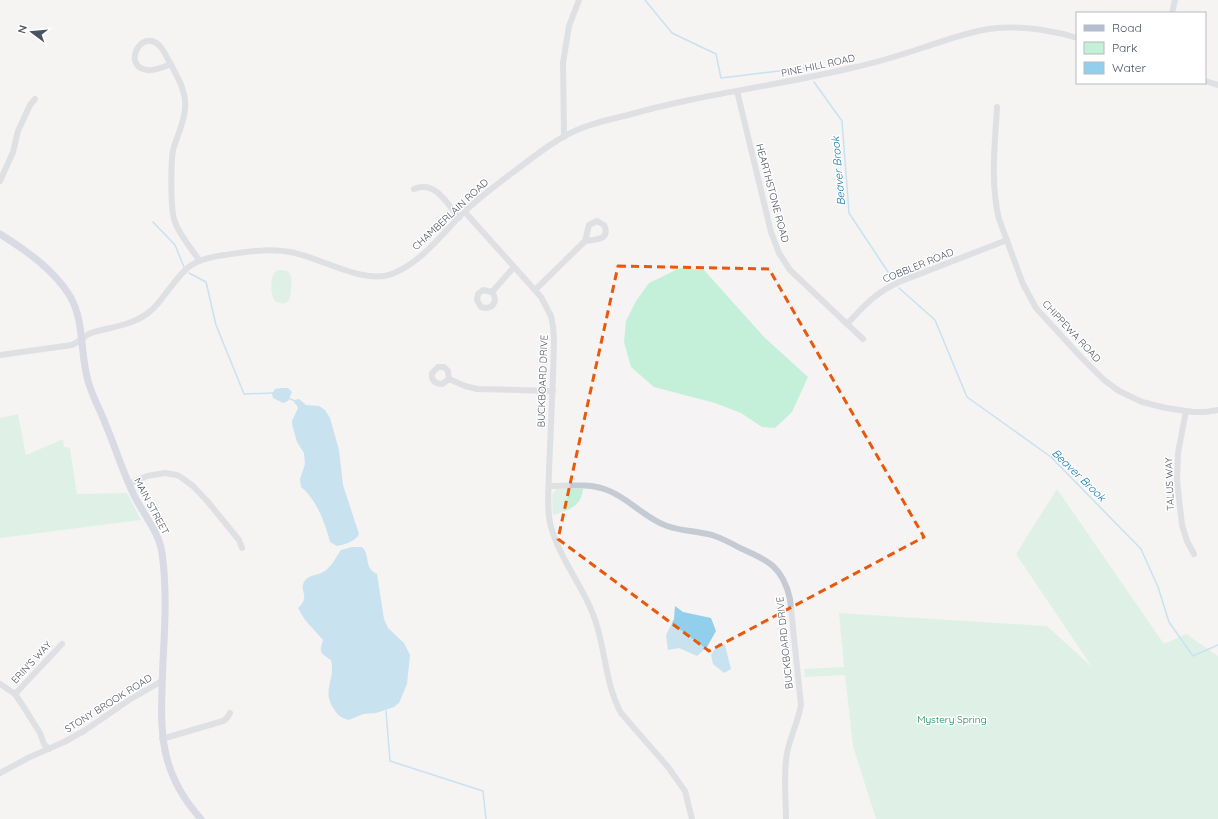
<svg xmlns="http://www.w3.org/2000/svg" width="1218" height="819" font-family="Quicksand,sans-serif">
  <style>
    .green { fill: #c4f0da }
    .water { fill: #92cfec }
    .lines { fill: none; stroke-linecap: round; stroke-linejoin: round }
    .stream { stroke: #92cfec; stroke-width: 1.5 }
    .minor { stroke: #c4cbd3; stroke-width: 6 }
    .major { stroke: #b3bed0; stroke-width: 7 }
    .marked { fill: none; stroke: #e8590c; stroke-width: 3; stroke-dasharray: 8 5; stroke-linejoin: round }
    .labels { text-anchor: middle; stroke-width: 3; stroke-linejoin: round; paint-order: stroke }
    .street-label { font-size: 10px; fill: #4a5360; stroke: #fff }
    .park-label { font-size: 10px; fill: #19835a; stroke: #fff }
    .water-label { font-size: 11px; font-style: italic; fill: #0f7baf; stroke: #fff }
  </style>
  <rect width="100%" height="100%" fill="#f5f3f3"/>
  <g class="green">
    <polygon points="680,268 704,270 764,337 808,377 792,412 775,428 762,427 741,413 715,403 654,387 631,367 624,342 626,321 636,301 649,283"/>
    <path d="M 278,270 C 293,269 292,278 291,289 C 290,293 291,299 287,302 C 284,305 279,303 275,301 C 270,294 269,274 278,270 Z"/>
    <polygon points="18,414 26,455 63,439 64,447 70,448 77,494 127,493 141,520 0,538 0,418"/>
    <path d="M 557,489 L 583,489 C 581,507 569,510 553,515 L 552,496 L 553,493 Z"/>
    <polygon points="1057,489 1164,644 1186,634 1218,656 1218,819 876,819 853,746 845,675 805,677 804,669 844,667 839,613 1047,626 1092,667 1016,554"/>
  </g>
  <g class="water">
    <polygon points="281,388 288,388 292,392 288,401 283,403 273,398 272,394 275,389"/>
    <path d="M 299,399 L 306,405 L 319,406 L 325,410 L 330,418 L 339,450 L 343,485 L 359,534 C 355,542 345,544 337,546 L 330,542 C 325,523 317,500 301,487 L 300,479 L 305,464 L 304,453 L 297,442 L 292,424 L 292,421 L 298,408 L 296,404 L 294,403 L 295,400 Z"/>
    <path d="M 352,547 L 362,547 C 371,556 363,567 377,574 L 384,619 L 388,628 L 404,643 L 410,655 L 407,684 L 399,703 L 394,707 L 376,713 L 363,714 L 349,720 C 342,718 338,716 334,709 C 321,690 336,680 331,660 C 320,653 319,652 323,640 L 305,620 L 298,608 C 311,597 299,591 304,582 C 308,574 317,576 323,572 C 331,568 336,557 341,550 Z"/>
    <polygon points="675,606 683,612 711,618 716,631 707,647 697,656 679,648 668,650 666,635 674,619"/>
    <polygon points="719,643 725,645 731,669 724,673 713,664 711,655"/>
  </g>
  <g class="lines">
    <g class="stream">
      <polyline points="645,0 672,33 716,54 721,78 804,68 806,71"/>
      <polyline points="814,82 842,121 849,213 892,278"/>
      <polyline points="153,222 175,245 184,267"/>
      <polyline points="189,273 206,282 216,325 244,394 273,393"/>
      <polyline points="899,288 935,320 967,397 1051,457 1141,549 1158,587 1169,622 1193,656 1218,645"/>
      <polyline points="288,398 295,401"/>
      <polyline points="386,711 390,761 483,791 486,819"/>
    </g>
    <g class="minor">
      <polyline points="1172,13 1175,0"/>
      <path d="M 171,64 C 164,67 155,71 147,70 C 122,67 140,28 159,45 C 164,50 167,58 170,63 C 178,78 187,92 185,109 C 184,123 177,136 173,150 C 171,162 170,211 175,222 C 180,236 191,248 199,260"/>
      <polyline points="1205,81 1218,85"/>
      <polyline points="737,91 771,232 779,253 790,270 863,339"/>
      <path d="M 997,107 C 995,144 990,182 999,219 L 1023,284 L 1036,308 L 1080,356 L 1104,380 L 1119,391 L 1142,402 L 1166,408 L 1193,412 L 1206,412 L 1218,410"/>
      <polyline points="564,137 563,63 569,26 579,0"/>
      <polyline points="0,181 13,152 18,131 30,105 35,99"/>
      <path d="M 414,189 C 435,180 447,203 459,218"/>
      <path d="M 465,212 L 541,297 L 551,316 L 553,326 L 554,341 C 553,384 551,426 549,469 C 549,487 546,509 551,527 C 561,562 587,591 597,626 C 606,656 606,685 621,713 L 668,767 L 685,791 L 692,819"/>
      <path d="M 535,290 L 585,241 L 589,225 L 597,221 L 604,225 C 611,240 595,240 585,241"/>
      <path d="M 492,292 C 499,301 492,311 481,307 L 477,300 L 478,294 L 483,290 L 492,292 L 514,267"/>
      <path d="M 847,324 C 865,305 875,293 899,282 L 1007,240"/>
      <path d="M 0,355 L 72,345 C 79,342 84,336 91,333 C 110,327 131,326 148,313 C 155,308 161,300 166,293 C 186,267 190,260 224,255 C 245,252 269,248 290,252 C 320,257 363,285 392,274 C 422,262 441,235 463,213 C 482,195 503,180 524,164 C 537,154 550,144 565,136 C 584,125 607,120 628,115 C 701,94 777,86 851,68 C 876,63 901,55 925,47 C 947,40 967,32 989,29 C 1020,25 1048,29 1077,38"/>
      <path d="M 449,379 L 442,384 C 435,384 431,380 432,373 L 438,367 L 444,367 L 448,371 L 449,379 L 465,386 L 477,389 L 553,391"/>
      <polyline points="1186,411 1178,453 1177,480 1182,525 1187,541 1194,554"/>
      <polyline points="129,484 147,476 165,473 177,475 182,478 193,486 208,502 239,540 242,548"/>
      <path d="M 549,486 C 567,486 589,483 607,490 C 629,498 644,518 667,526 C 681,531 697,531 712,535 C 721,538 731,543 740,548 C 768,560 783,567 790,599 L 801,705 C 798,722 790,737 787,753 C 783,774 786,798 786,819"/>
      <polyline points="0,684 15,694 25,709 40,733 44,744 49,749"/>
      <polyline points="15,694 62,644"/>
      <polyline points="162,739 223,721 227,718 230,713"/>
      <polyline points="0,773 30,757 64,742 84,731 129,700 162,681"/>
    </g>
    <path class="major" d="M 0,234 C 27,251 53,269 70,296 C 86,324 79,358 90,387 C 94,400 101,411 105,423 C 115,446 122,470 133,493 C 142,513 159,531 162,553 C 167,588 165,625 163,661 C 161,724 155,768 201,819"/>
  </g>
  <path d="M0 0H1218V819H0ZM 618,266 L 769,269 L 924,537 L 709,651 L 558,539 Z" fill="#f5f3f3" fill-opacity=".55" fill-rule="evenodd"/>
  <path class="marked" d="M 618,266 L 769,269 L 924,537 L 709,651 L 558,539 Z"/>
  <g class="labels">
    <g class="street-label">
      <text transform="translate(818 65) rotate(-12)" y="4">PINE HILL ROAD</text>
      <text transform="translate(773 193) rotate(75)" y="4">HEARTHSTONE ROAD</text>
      <text transform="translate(450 214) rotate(-43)" y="4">CHAMBERLAIN ROAD</text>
      <text transform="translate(918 265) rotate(-22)" y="4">COBBLER ROAD</text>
      <text transform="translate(1072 331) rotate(47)" y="4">CHIPPEWA ROAD</text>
      <text transform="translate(542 381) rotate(-88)" y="4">BUCKBOARD DRIVE</text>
      <text transform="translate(1169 484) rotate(-92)" y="4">TALUS WAY</text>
      <text transform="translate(152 506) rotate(62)" y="4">MAIN STREET</text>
      <text transform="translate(784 643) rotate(-96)" y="4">BUCKBOARD DRIVE</text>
      <text transform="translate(31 662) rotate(-47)" y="4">ERIN'S WAY</text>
      <text transform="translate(108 703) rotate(-32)" y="4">STONY BROOK ROAD</text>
    </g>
    <g class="park-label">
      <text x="952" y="723">Mystery Spring</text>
    </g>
    <g class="water-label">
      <text transform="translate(838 171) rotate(-95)" y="4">Beaver Brook</text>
      <text transform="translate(1079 475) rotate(44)" y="4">Beaver Brook</text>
    </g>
  </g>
  <rect x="1076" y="12" width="130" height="72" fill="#ffffff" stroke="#b7babf"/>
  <rect x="1084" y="25" width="20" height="6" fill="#b3bed0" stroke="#b7babf"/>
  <text x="1112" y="32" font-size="12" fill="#4a5360">Road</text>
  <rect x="1084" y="42" width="20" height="12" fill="#c4f0da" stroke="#b7babf"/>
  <text x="1112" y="52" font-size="12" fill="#4a5360">Park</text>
  <rect x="1084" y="62" width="20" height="12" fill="#92cfec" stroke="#b7babf"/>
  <text x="1112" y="72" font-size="12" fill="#4a5360">Water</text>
  <g transform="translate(32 32) rotate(286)" stroke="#ffffff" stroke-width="3" paint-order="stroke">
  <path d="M0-3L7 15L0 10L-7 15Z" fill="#4a5360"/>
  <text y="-6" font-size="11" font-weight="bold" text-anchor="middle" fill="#4a5360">N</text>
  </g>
</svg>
